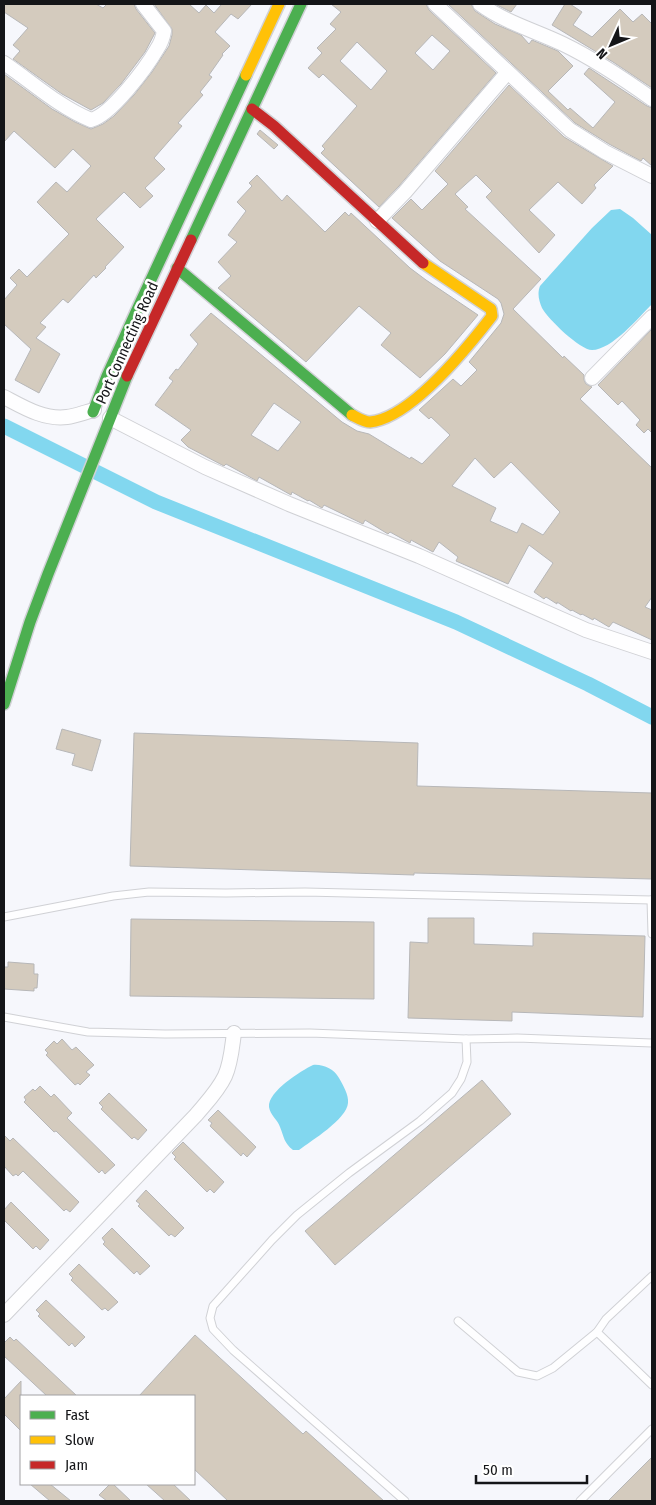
<svg xmlns="http://www.w3.org/2000/svg" width="656" height="1505" font-family="'Fira Sans Condensed',sans-serif">
  <style>
    .water { fill: #82d7ef }
    .lines { fill: none; stroke-linecap: round; stroke-linejoin: round }
    .canal { stroke: #82d7ef; stroke-width: 15 }
    .building { fill: #d4cbbe; stroke: #b7b7b8; fill-rule: evenodd }
    .lane-casing { stroke: #d0d1d5; stroke-width: 9 }
    .street-casing { stroke: #d0d1d5; stroke-width: 16 }
    .fast-casing { stroke: #d0d1d5; stroke-width: 14 }
    .slow-casing { stroke: #d0d1d5; stroke-width: 14 }
    .jam-casing { stroke: #d0d1d5; stroke-width: 14 }
    .lane { stroke: #fefeff; stroke-width: 7 }
    .street { stroke: #fefeff; stroke-width: 14 }
    .fast { stroke: #4caf50; stroke-width: 11 }
    .slow { stroke: #ffc107; stroke-width: 11 }
    .jam { stroke: #c62828; stroke-width: 11 }
    .labels { text-anchor: middle; stroke-width: 5; stroke-linejoin: round; paint-order: stroke }
    .street-label { font-size: 15px; fill: #141518; stroke: #fff }
  </style>
  <rect width="100%" height="100%" fill="#f6f7fc"/>
  <g class="water">
    <path d="M 620,209 L 633,218 L 652,235 L 652,304 C 639,317 612,350 592,350 C 580,350 548,319 542,308 C 539,301 537,294 540,286 L 592,228 L 611,210 Z"/>
    <path d="M 313,1065 C 323,1064 334,1069 339,1078 C 343,1085 349,1095 348,1103 C 347,1119 311,1141 299,1150 L 293,1150 C 284,1143 284,1137 280,1127 C 278,1120 270,1115 269,1107 C 268,1091 301,1071 313,1065 Z"/>
  </g>
  <g class="lines">
    <polyline class="canal" points="4,426 156,502 456,622 588,684 652,717"/>
  </g>
  <g class="building">
    <polygon points="4,4 96,4 103,8 107,4 134,4 136,9 155,33 145,52 121,84 103,103 91,110 62,94 13,59 20,51 13,45 28,28 4,12"/>
    <polygon points="154,4 189,4 199,13 206,5 214,13 221,5 220,4 252,4 238,19 231,14 215,32 230,46 222,54 223,55 209,75 212,77 200,92 203,95 178,123 182,126 154,158 165,169 145,188 153,196 140,208 124,192 96,219 124,247 105,267 106,268 96,278 94,275 68,303 63,299 40,323 46,327 36,338 60,354 39,393 15,380 31,349 4,324 4,300 17,285 10,278 19,269 27,277 69,234 37,202 56,182 67,192 91,166 73,149 55,168 14,131 4,142 4,74 52,109 75,122 91,129 103,124 114,116 134,95 152,72 169,46 172,35 172,29"/>
    <path d="M 331,4 L 426,4 L 429,10 L 496,73 L 399,186 L 379,207 L 321,153 L 325,149 L 322,146 L 357,106 L 323,74 L 319,78 L 308,68 L 322,53 L 317,48 L 336,29 L 330,24 L 341,12 ZM 432,35 L 450,51 L 433,70 L 415,53 ZM 357,42 L 387,71 L 371,90 L 340,61 Z"/>
    <polygon points="448,4 471,4 475,11 495,24 521,35 529,44 532,40 558,51 573,66 548,91 568,110 570,108 593,128 615,102 584,74 589,68 647,106 652,108 652,166 643,158 641,161 609,144 575,123"/>
    <polygon points="495,4 517,4 511,12"/>
    <polygon points="565,4 570,4 582,12 573,25 592,37 620,9 633,22 642,14 652,24 652,88 613,62 552,25"/>
    <path d="M 509,85 L 564,137 L 613,166 L 594,185 L 596,188 L 582,204 L 558,182 L 529,210 L 555,235 L 539,253 L 486,197 L 492,191 L 476,175 L 455,194 L 468,207 L 465,209 L 541,279 L 513,309 L 563,358 L 564,356 L 584,375 L 584,380 L 586,384 L 592,387 L 580,399 L 652,468 L 652,597 L 645,607 L 652,610 L 652,640 L 613,622 L 609,627 L 594,618 L 593,620 L 582,614 L 581,615 L 572,610 L 571,611 L 557,602 L 557,604 L 546,597 L 544,599 L 534,592 L 553,563 L 529,545 L 508,584 L 456,561 L 458,557 L 439,542 L 433,552 L 411,540 L 410,543 L 390,532 L 388,534 L 365,520 L 363,524 L 324,505 L 322,508 L 309,500 L 308,501 L 292,492 L 291,495 L 259,477 L 257,481 L 226,464 L 224,466 L 188,447 L 181,440 L 191,430 L 155,405 L 173,381 L 169,378 L 176,369 L 178,370 L 198,344 L 190,335 L 211,313 L 342,422 L 357,431 L 369,434 L 410,459 L 411,457 L 422,464 L 450,435 L 431,417 L 429,419 L 419,410 L 453,379 L 461,386 L 477,370 L 469,362 L 501,323 L 504,314 L 501,303 L 498,299 L 440,261 L 392,218 L 411,199 L 422,210 L 448,184 L 435,171 ZM 274,403 L 301,422 L 278,451 L 251,435 ZM 475,458 L 494,478 L 511,462 L 560,512 L 543,535 L 522,523 L 517,533 L 490,521 L 496,508 L 452,486 Z"/>
    <polygon points="260,130 278,145 274,149 257,134"/>
    <polygon points="257,175 282,201 287,195 325,232 345,212 349,216 351,213 410,268 426,280 478,315 445,354 420,378 381,345 391,333 359,306 306,362 218,288 231,276 218,262 237,242 228,235 246,211 237,202 252,186 249,183"/>
    <polygon points="652,329 652,433 648,429 644,433 636,425 640,420 622,401 618,405 598,385"/>
    <polygon points="62,729 101,740 92,771 72,765 75,754 56,749"/>
    <polygon points="134,733 418,743 417,786 652,793 652,879 414,873 414,875 130,866"/>
    <polygon points="428,918 474,918 474,944 533,946 533,933 645,936 643,1017 512,1012 512,1021 408,1018 410,942 428,943"/>
    <polygon points="131,919 374,922 374,999 130,996"/>
    <polygon points="8,962 34,964 34,974 38,974 37,988 34,988 34,991 4,989 4,967 8,967"/>
    <polygon points="62,1039 72,1050 76,1047 94,1065 86,1072 90,1075 80,1085 78,1083 75,1085 46,1055 48,1053 45,1050 54,1041 57,1044"/>
    <polygon points="482,1080 511,1114 335,1265 305,1231"/>
    <polygon points="40,1086 51,1097 54,1094 72,1113 67,1118 115,1165 105,1174 102,1170 99,1173 56,1131 54,1132 24,1102 26,1100 24,1097 33,1089 35,1091"/>
    <polygon points="109,1093 147,1130 138,1140 134,1137 132,1139 101,1109 103,1107 99,1103"/>
    <polygon points="218,1110 256,1147 247,1157 243,1153 241,1156 210,1126 212,1123 208,1120"/>
    <polygon points="4,1135 10,1141 13,1138 79,1202 70,1212 66,1209 64,1211 23,1171 18,1176 16,1174 13,1176 4,1166"/>
    <polygon points="183,1142 224,1182 214,1193 210,1189 207,1192 174,1159 176,1157 172,1153"/>
    <polygon points="146,1190 184,1228 175,1237 171,1234 169,1236 138,1206 140,1204 136,1201"/>
    <polygon points="11,1202 49,1240 40,1250 36,1246 33,1249 4,1220 4,1210"/>
    <polygon points="112,1228 150,1266 140,1275 137,1271 134,1274 103,1244 105,1242 102,1238"/>
    <polygon points="79,1264 118,1302 108,1311 105,1308 102,1310 71,1280 73,1278 69,1274"/>
    <polygon points="46,1300 85,1337 75,1347 72,1343 69,1346 38,1316 40,1314 36,1310"/>
    <polygon points="195,1335 303,1434 306,1431 384,1501 228,1501 194,1469 194,1396 139,1396"/>
    <polygon points="10,1337 14,1341 16,1339 77,1396 47,1396 4,1356 4,1343"/>
    <polygon points="21,1381 21,1431 4,1414 4,1399"/>
    <polygon points="652,1457 652,1501 608,1501"/>
    <polygon points="30,1484 50,1484 71,1501 50,1501"/>
    <polygon points="110,1484 113,1484 131,1501 107,1501 99,1495"/>
    <polygon points="146,1484 173,1484 191,1501 165,1501"/>
  </g>
  <g class="lines">
    <g class="lane-casing">
      <g id="lane">
        <polyline points="651,900 652,934"/>
        <polyline points="4,917 113,896 149,892 226,893 305,892 652,900"/>
        <polyline points="4,1017 88,1032 165,1034 310,1033 466,1039 517,1038 652,1043"/>
        <polyline points="458,1321 518,1372 537,1376 553,1368 597,1332 606,1319 652,1276"/>
        <polyline points="597,1332 652,1385"/>
        <polyline points="405,1501 233,1350 213,1329 210,1318 213,1306 272,1240 297,1215 349,1173 420,1121 452,1093 461,1079 467,1062 466,1039"/>
        <polyline points="580,1501 652,1429"/>
      </g>
    </g>
    <g class="street-casing">
      <g id="street">
        <polyline points="435,4 570,130 605,152 652,176"/>
        <path d="M 480,4 C 504,22 536,31 563,44 C 594,59 624,79 652,99"/>
        <path d="M 4,63 C 32,82 59,107 91,120 C 111,115 146,68 157,49 C 161,43 163,37 164,31 L 143,4"/>
        <polyline points="377,221 405,192 507,73"/>
        <polyline points="592,378 652,317"/>
        <path d="M 4,397 C 23,407 44,420 67,417 C 76,416 85,412 94,410"/>
        <polyline points="110,418 205,467 289,504 419,556 586,630 652,652"/>
        <path d="M 4,1315 L 196,1115 C 206,1103 218,1091 225,1076 C 231,1063 232,1047 234,1033"/>
      </g>
    </g>
    <g class="fast-casing">
      <g id="fast">
        <polyline points="191,240 301,4"/>
        <polyline points="177,268 352,415"/>
        <polyline points="93,412 107,376 136,312 246,75"/>
        <polyline points="4,704 30,622 48,574 127,376"/>
      </g>
    </g>
    <g class="slow-casing">
      <g id="slow">
        <polyline points="246,75 279,4"/>
        <path d="M 352,415 C 358,418 364,422 370,422 C 411,418 468,347 492,316 L 491,309 L 423,263"/>
      </g>
    </g>
    <g class="jam-casing">
      <g id="jam">
        <polyline points="252,109 274,126 423,263"/>
        <polyline points="127,376 191,240"/>
      </g>
    </g>
    <use href="#lane" class="lane"/>
    <use href="#street" class="street"/>
    <use href="#fast" class="fast"/>
    <use href="#slow" class="slow"/>
    <use href="#jam" class="jam"/>
  </g>
  <g class="labels">
    <g class="street-label">
      <text transform="translate(127 343) rotate(-66)" y="5">Port Connecting Road</text>
    </g>
  </g>
  <rect width="656" height="1505" fill="none" stroke="#141518" stroke-width="10"/>
  <rect x="20" y="1395" width="175" height="90" fill="#ffffff" stroke="#a1a1a3"/>
  <rect x="30" y="1411" width="25" height="8" fill="#4caf50" stroke="#a1a1a3"/>
  <text x="65" y="1420" font-size="15" fill="#141518">Fast</text>
  <rect x="30" y="1436" width="25" height="8" fill="#ffc107" stroke="#a1a1a3"/>
  <text x="65" y="1445" font-size="15" fill="#141518">Slow</text>
  <rect x="30" y="1461" width="25" height="8" fill="#c62828" stroke="#a1a1a3"/>
  <text x="65" y="1470" font-size="15" fill="#141518">Jam</text>
  <g transform="translate(611 45) rotate(226)" stroke="#ffffff" stroke-width="4" paint-order="stroke">
  <path d="M0-4L9 19L0 12L-9 19Z" fill="#141518"/>
  <text y="-8" font-size="14" font-weight="bold" text-anchor="middle" fill="#141518">N</text>
  </g>
  <path d="M476 1475v8h111v-8" fill="none" stroke="#141518" stroke-width="2.5"/>
  <text x="483" y="1475" font-size="15" fill="#141518" stroke="#ffffff" stroke-width="4" paint-order="stroke">50 m</text>
</svg>
